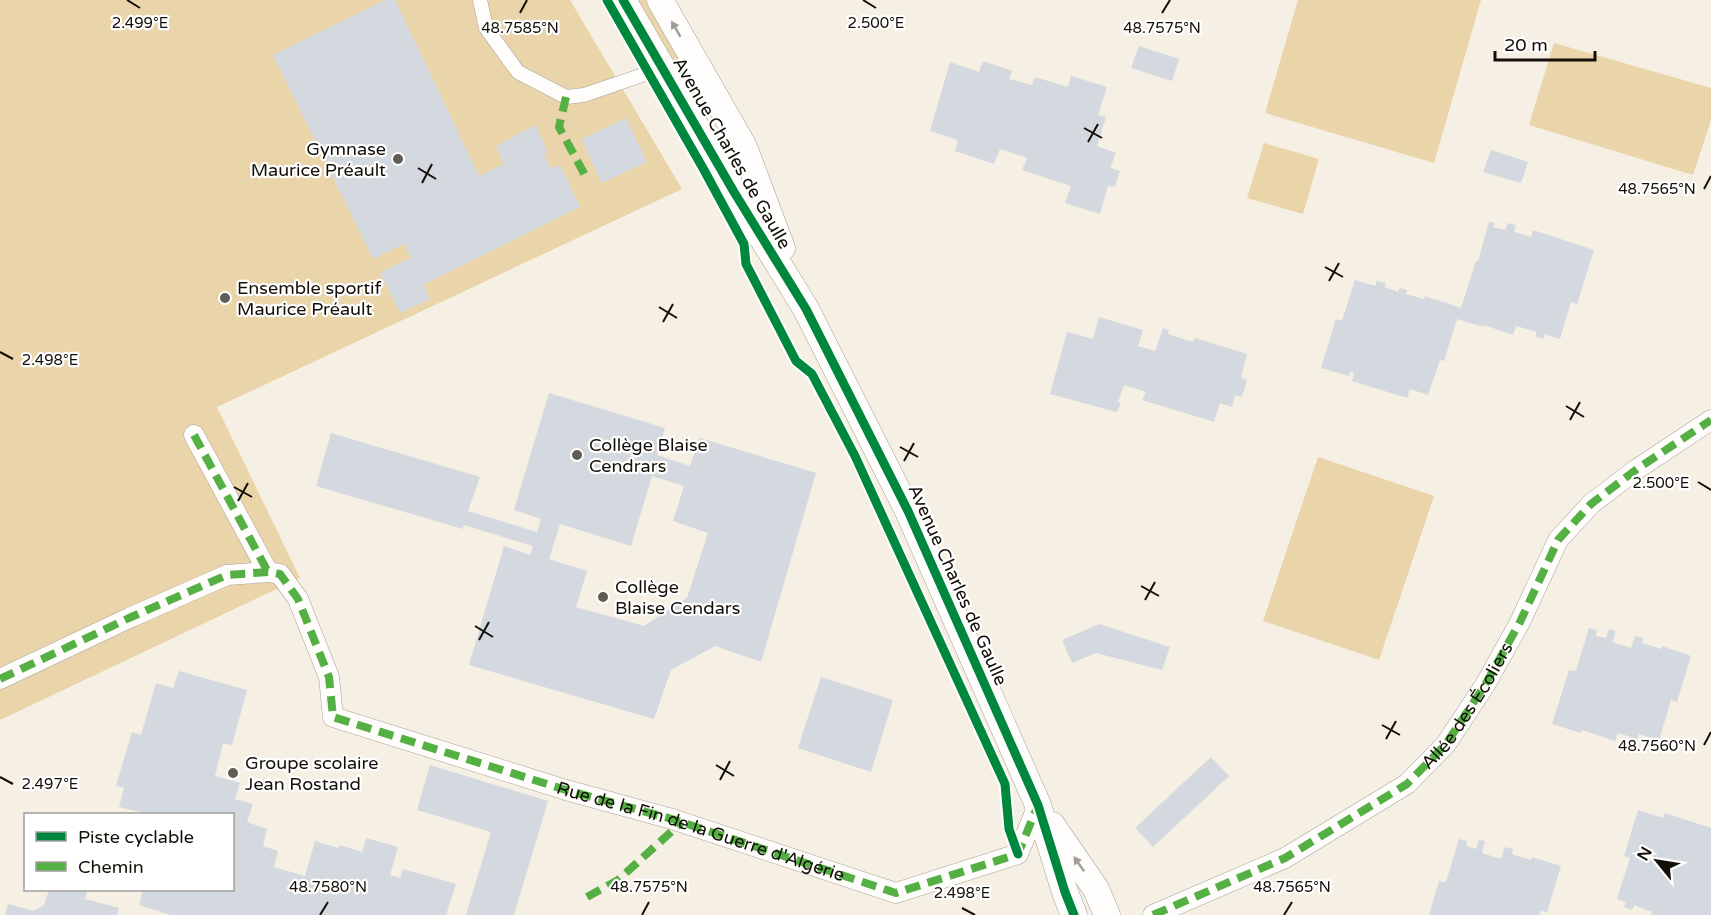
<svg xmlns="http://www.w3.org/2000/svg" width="1711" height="915" font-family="'Varela Round',sans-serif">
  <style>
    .green { fill: #ead4a9 }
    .building { fill: #d4d8df; fill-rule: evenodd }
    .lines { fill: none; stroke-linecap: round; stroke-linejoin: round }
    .service-casing { stroke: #a7a299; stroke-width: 15 }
    .pedestrian-casing { stroke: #a7a299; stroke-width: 21 }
    .minor-casing { stroke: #a7a299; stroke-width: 27 }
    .service { stroke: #fefdfb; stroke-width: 14 }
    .pedestrian { stroke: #fefdfb; stroke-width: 20 }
    .minor { stroke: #fefdfb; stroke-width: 26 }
    .quiet { stroke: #55b044; stroke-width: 8; stroke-dasharray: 15 8; stroke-linecap: butt }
    .cycleway-casing { stroke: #fff; stroke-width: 13 }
    .cycleway { stroke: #00873e; stroke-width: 9 }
    .oneway { fill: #a09d99 }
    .ticks { fill: none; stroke: #130e07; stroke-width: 2 }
    .poi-dot { fill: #625d54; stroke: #fff; stroke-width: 2 }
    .labels { text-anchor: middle; stroke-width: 4.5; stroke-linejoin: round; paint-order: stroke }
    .poi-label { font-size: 18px; fill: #130e07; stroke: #fff; text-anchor: start }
    .street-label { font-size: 18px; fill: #130e07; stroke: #fff }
    .ticks-label { font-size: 15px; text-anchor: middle; fill: #130e07; stroke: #fff; stroke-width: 4.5; stroke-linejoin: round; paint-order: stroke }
  </style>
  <rect width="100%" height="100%" fill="#f6efe3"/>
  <g class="green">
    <polygon points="0,0 570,0 682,189 217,407 300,578 0,720"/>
    <polygon points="636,0 647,0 707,105 698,109"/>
    <polygon points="1298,0 1481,0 1434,163 1265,113"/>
    <polygon points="1554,43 1711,88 1711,120 1693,175 1529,125"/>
    <polygon points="1264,143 1319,159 1303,214 1247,198"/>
    <polygon points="1318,457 1434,496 1379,660 1263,621"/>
  </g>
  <g class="building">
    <polygon points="385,0 395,0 479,176 504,164 496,146 535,125 548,152 544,154 551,168 560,165 580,207 423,285 430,299 400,313 380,272 411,258 404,244 373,259 273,55"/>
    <polygon points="1139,46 1179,59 1172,81 1131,68"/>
    <polygon points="983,61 1012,71 1009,79 1032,85 1035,77 1068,87 1071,76 1107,87 1098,115 1106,117 1097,146 1116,153 1110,168 1120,171 1115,187 1108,186 1100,214 1065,203 1071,186 1022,170 1027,158 1000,149 994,164 955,151 958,140 930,131 950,62 979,72"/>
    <polygon points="626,118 647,162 602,183 581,139"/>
    <polygon points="1491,150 1528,162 1521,183 1483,172"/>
    <polygon points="1489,222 1495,223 1493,227 1505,230 1508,223 1516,225 1514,232 1531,237 1533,230 1594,250 1577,304 1571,302 1560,339 1545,334 1543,339 1535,337 1537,332 1516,326 1513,335 1484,325 1483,327 1457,319 1444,361 1440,360 1428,395 1410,389 1407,398 1352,381 1354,373 1350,372 1349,376 1321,368 1336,319 1342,321 1355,280 1375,286 1377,281 1386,283 1384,287 1398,292 1400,288 1407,290 1406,294 1424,299 1425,296 1461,308 1476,261 1478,261"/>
    <polygon points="1099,317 1143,330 1138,346 1155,351 1163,328 1169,330 1168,334 1193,342 1195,338 1247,354 1241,378 1247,380 1242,397 1235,395 1232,407 1220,403 1214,422 1142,400 1146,392 1124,385 1118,402 1121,403 1117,412 1050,394 1067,332 1093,339"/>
    <path d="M 549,393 L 665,428 L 657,455 L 690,466 L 700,438 L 816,473 L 761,662 L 715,646 L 671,670 L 654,719 L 469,665 L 504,546 L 530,555 L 533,546 L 464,525 L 463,529 L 316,486 L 331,433 L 480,477 L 468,511 L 537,532 L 541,519 L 514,510 ZM 652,476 L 684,486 L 673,521 L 708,533 L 687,598 L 644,626 L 576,607 L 587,571 L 549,559 L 560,524 L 631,546 Z"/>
    <polygon points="1099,624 1170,647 1162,670 1096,653 1072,663 1062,640"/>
    <polygon points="1589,628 1597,630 1596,636 1606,638 1609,629 1616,631 1612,642 1631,648 1635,636 1643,638 1642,643 1661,649 1662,646 1691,656 1677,702 1671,700 1659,740 1639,734 1637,739 1618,733 1615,741 1582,730 1581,733 1552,724 1569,670 1576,671"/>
    <polygon points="179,671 247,690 232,745 223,743 215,776 240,783 235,799 253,804 247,822 267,829 263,846 278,851 274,867 305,876 315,841 338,848 340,845 362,852 366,838 398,847 390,875 400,878 403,869 456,884 446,915 171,915 139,905 143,890 232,890 232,814 149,814 119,807 124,788 116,786 132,732 141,735 156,683 173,688"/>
    <polygon points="821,677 893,700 871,772 798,748"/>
    <polygon points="1211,757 1229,776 1153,847 1135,828"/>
    <polygon points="430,765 548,801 514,915 466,915 491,832 417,810"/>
    <polygon points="1638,810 1663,818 1665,813 1711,828 1711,915 1651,915 1652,912 1634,905 1632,910 1624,907 1626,902 1617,899 1630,858 1624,856"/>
    <polygon points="1459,839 1467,841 1466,846 1476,849 1479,840 1485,841 1482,853 1501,859 1505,847 1513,849 1512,854 1531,860 1532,857 1561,866 1547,912 1541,911 1539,915 1429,915 1439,881 1446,882"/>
    <polygon points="49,890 87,890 85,899 119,908 117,915 5,915 8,904 34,911 44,905"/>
  </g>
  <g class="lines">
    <g class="service-casing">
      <polyline id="service" points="480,0 486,28 518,72 566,97 584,95 663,68"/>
    </g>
    <g class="pedestrian-casing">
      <g id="pedestrian">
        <polyline points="194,435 268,572"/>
        <path id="s1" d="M 0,679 L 129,618 L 227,575 L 268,572 L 280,574 L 298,599 L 329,677 L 333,717 L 566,790 L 672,819 L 896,893 L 1018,854 L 1038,805"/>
        <path id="s2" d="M 1153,915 L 1285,858 L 1407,784 L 1446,744 L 1485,685 L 1520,622 L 1558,540 L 1591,504 L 1637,469 L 1711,420"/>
      </g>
    </g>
    <g class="minor-casing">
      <g id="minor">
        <polyline points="623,0 734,192 806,309 908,511 1038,805 1065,892 1074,915"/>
        <polyline points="660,0 744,147 782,248"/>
        <polyline points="1052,825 1096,889 1107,915"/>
      </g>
    </g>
    <use href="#service" class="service"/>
    <use href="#pedestrian" class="pedestrian"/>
    <use href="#minor" class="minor"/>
    <g class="quiet">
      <polyline points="566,97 559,127 586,177"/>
      <polyline points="194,435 268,572"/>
      <polyline points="0,679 129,618 227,575 268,572 280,574 298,599 329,677 333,717 566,790 672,819 896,893 1018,854 1038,805"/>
      <polyline points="587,897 618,880 682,822"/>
      <polyline points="1153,915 1285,858 1407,784 1446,744 1485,685 1520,622 1558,540 1591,504 1637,469 1711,420"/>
    </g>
    <g class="cycleway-casing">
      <g id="cycleway">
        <polyline points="607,0 704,170 744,244 746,264 796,361 812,374 855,456 1005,784 1009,829 1018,854"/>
        <polyline points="623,0 734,192 806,309 908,511 1038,805 1065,892 1074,915"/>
      </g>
    </g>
    <use href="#cycleway" class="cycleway"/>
  </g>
  <defs><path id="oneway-solid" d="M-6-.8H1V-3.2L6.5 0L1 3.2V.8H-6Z" transform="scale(1.5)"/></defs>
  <g class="oneway">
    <use href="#oneway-solid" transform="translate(676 29) rotate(-120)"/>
    <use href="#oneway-solid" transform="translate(1079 864) rotate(-125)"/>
  </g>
  <path class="ticks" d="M 127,0 L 140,8M 863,0 L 876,8M 520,13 L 527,0M 1162,13 L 1170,0M 1084,128 L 1102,138M 1088,142 L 1098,124M 418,168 L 436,179M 422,183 L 432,164M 1704,189 L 1711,176M 1325,267 L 1343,277M 1329,281 L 1339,263M 659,307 L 677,318M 663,322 L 673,304M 0,352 L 13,359M 1566,406 L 1584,417M 1570,420 L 1580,402M 900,447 L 918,457M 904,461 L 914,443M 1698,482 L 1711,490M 234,487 L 252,497M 238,501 L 248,483M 1141,586 L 1159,596M 1145,600 L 1155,582M 475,626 L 493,637M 479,640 L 489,622M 1382,725 L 1400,735M 1386,739 L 1396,721M 1704,745 L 1711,732M 716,765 L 734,776M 0,777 L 13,784M 720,780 L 730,761M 962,908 L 975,915M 320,915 L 328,902M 642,915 L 649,902M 1284,915 L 1292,902"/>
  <g class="poi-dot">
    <circle cx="398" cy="159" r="6"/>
    <circle cx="225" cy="298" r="6"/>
    <circle cx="577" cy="455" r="6"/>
    <circle cx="603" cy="597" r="6"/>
    <circle cx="233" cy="773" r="6"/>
  </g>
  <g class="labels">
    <g class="poi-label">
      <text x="386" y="155" text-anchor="end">Gymnase<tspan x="386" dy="21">Maurice Préault</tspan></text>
      <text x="237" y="294">Ensemble sportif<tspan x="237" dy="21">Maurice Préault</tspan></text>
      <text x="589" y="451">Collège Blaise<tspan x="589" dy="21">Cendrars</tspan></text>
      <text x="615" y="593">Collège<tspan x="615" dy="21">Blaise Cendars</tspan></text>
      <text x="245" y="769">Groupe scolaire<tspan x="245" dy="21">Jean Rostand</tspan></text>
    </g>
    <g class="street-label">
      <text transform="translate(732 153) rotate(60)" y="6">Avenue Charles de Gaulle</text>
      <text transform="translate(958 585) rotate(66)" y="6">Avenue Charles de Gaulle</text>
      <text dy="6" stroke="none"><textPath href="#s2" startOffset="386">Allée des Écoliers</textPath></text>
      <text dy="6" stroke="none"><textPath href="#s1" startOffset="843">Rue de la Fin de la Guerre d'Algérie</textPath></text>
    </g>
  </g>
  <g class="ticks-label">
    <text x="140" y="28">2.499°E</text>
    <text x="876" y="28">2.500°E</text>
    <text x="520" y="33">48.7585°N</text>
    <text x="1162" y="33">48.7575°N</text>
    <text x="1657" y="194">48.7565°N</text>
    <text x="50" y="365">2.498°E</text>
    <text x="1661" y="488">2.500°E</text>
    <text x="1657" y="751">48.7560°N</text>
    <text x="50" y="789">2.497°E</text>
    <text x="328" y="892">48.7580°N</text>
    <text x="649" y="892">48.7575°N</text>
    <text x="1292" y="892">48.7565°N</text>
    <text x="962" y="898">2.498°E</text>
  </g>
  <rect x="24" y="813" width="210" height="78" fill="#ffffff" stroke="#a19f9c" stroke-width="1.5"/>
  <rect x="36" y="832" width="30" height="9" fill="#00873e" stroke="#a19f9c" stroke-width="1.5"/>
  <text x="78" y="843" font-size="18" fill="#130e07">Piste cyclable</text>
  <rect x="36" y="862" width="30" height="9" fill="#55b044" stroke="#a19f9c" stroke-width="1.5"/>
  <text x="78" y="873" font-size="18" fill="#130e07">Chemin</text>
  <g transform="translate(1657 861) rotate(300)" stroke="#ffffff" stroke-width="4.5" paint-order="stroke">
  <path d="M0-4.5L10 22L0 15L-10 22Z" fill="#130e07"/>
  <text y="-9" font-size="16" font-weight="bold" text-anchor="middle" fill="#130e07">N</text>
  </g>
  <path d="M1495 51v9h100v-9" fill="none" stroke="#130e07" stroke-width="3"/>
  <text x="1504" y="51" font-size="18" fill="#130e07" stroke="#ffffff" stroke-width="4.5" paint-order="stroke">20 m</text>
</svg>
